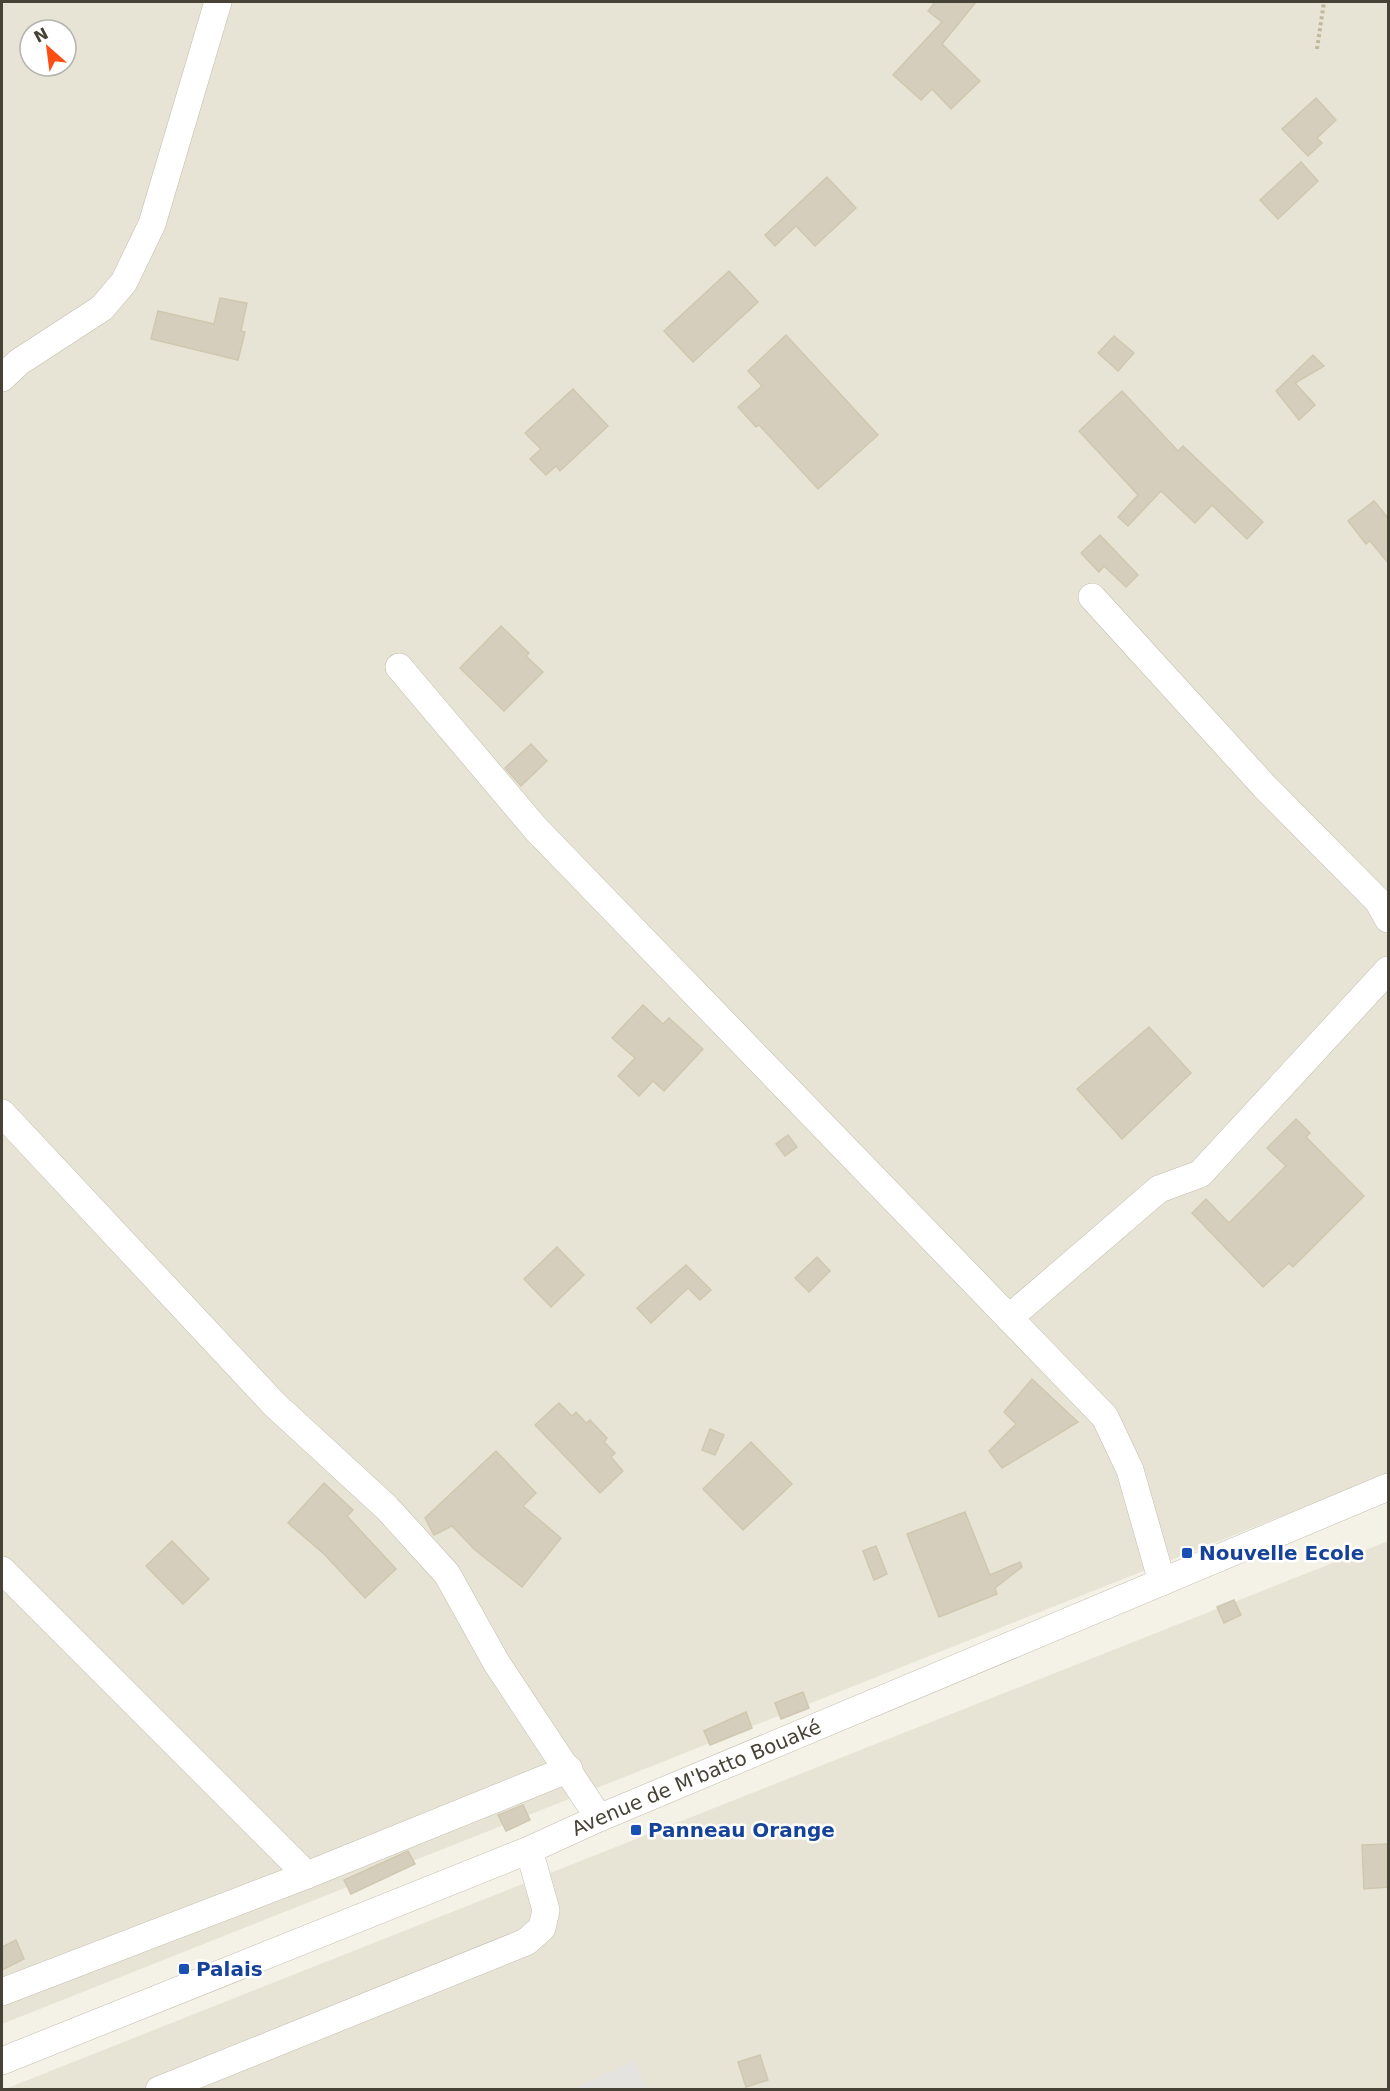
<svg xmlns="http://www.w3.org/2000/svg" width="1390" height="2091" font-family="'DejaVu Sans',sans-serif">
  <style>
    .residential { fill: #e8e4d5; fill-rule: evenodd }
    .parking { fill: #e5e3df }
    .building { fill: #d6cebc; stroke: #d0c7af; stroke-width: 1.5 }
    .lines { fill: none; stroke-linecap: round; stroke-linejoin: round }
    .minor-casing { stroke: #c2bdac; stroke-width: 28 }
    .path { stroke: #c1b79a; stroke-width: 4; stroke-dasharray: 3 3; stroke-linecap: butt }
    .minor { stroke: #fff; stroke-width: 27 }
    .transit-dot { fill: #1a4fb4; stroke: #fff; stroke-width: 2 }
    .labels { text-anchor: middle; stroke-width: 5; stroke-linejoin: round; paint-order: stroke }
    .transit-label { font-size: 20px; font-weight: bold; fill: #164399; stroke: #fff; text-anchor: start }
    .street-label { font-size: 20px; fill: #474236; stroke: #fff }
  </style>
  <rect width="100%" height="100%" fill="#f4f1e7"/>
  <g class="residential">
    <path d="M 2,2 L 1388,2 L 1388,1474 L 2,2024 ZM 30,30 L 66,30 L 66,66 L 30,66 Z"/>
    <polygon points="1388,1541 1388,2089 5,2089"/>
  </g>
  <polygon class="parking" points="634,2061 647,2089 572,2089"/>
  <g class="building">
    <polygon points="935,2 976,2 942,44 980,81 951,109 932,89 921,100 893,75 942,22 928,11"/>
    <polygon points="1316,98 1336,120 1317,138 1322,143 1308,156 1282,129"/>
    <polygon points="1301,162 1318,181 1278,219 1260,200"/>
    <polygon points="827,177 856,208 815,246 796,226 775,246 765,235"/>
    <polygon points="729,271 758,302 693,362 664,331"/>
    <polygon points="220,298 247,303 241,331 245,332 238,360 151,339 158,311 214,324"/>
    <polygon points="786,335 878,435 818,489 759,425 756,427 738,407 762,386 748,371"/>
    <polygon points="1114,336 1134,353 1118,371 1098,353"/>
    <polygon points="1313,355 1324,366 1295,383 1315,405 1299,420 1276,391"/>
    <polygon points="573,389 608,426 560,471 556,466 546,475 530,459 541,449 525,433"/>
    <polygon points="1122,391 1178,451 1183,446 1263,522 1247,539 1212,505 1195,523 1161,491 1128,526 1118,517 1138,495 1079,431"/>
    <polygon points="1374,501 1389,519 1389,564 1370,541 1366,544 1348,521"/>
    <polygon points="1100,535 1138,575 1126,587 1104,566 1099,572 1081,553"/>
    <polygon points="501,626 529,653 526,656 543,672 504,711 460,668"/>
    <polygon points="531,744 547,761 521,786 505,768"/>
    <polygon points="643,1005 663,1024 669,1018 703,1049 664,1091 653,1081 639,1096 618,1076 635,1058 612,1038"/>
    <polygon points="1149,1027 1191,1073 1122,1139 1077,1089"/>
    <polygon points="1296,1119 1310,1133 1306,1137 1364,1196 1293,1267 1289,1263 1263,1287 1192,1213 1206,1199 1229,1223 1286,1166 1267,1148"/>
    <polygon points="788,1135 797,1147 785,1156 776,1144"/>
    <polygon points="557,1247 584,1275 551,1307 524,1279"/>
    <polygon points="817,1257 830,1271 809,1292 795,1278"/>
    <polygon points="686,1265 711,1290 700,1300 688,1288 651,1323 637,1308"/>
    <polygon points="1032,1379 1078,1422 1002,1468 989,1451 1016,1424 1004,1412"/>
    <polygon points="559,1403 572,1416 576,1412 586,1423 590,1420 607,1438 604,1442 615,1453 611,1457 623,1471 600,1493 535,1425"/>
    <polygon points="710,1429 724,1435 715,1455 702,1450"/>
    <polygon points="751,1442 792,1484 743,1530 703,1489"/>
    <polygon points="496,1451 536,1493 523,1506 561,1538 522,1587 475,1550 452,1526 434,1535 425,1518"/>
    <polygon points="324,1483 353,1510 347,1516 396,1569 365,1598 324,1554 288,1523"/>
    <polygon points="965,1512 990,1575 1020,1562 1022,1567 995,1588 997,1594 939,1617 907,1534"/>
    <polygon points="172,1541 209,1579 183,1604 146,1566"/>
    <polygon points="876,1546 887,1574 874,1580 863,1551"/>
    <polygon points="1234,1600 1241,1615 1224,1623 1217,1607"/>
    <polygon points="803,1692 809,1708 781,1719 775,1703"/>
    <polygon points="746,1712 752,1728 710,1745 704,1731"/>
    <polygon points="523,1805 530,1820 506,1831 498,1815"/>
    <polygon points="1389,1844 1389,1887 1364,1889 1362,1845"/>
    <polygon points="408,1851 415,1864 351,1894 344,1880"/>
    <polygon points="16,1940 24,1959 2,1970 2,1947"/>
    <polygon points="760,2055 768,2080 746,2087 738,2062"/>
  </g>
  <g class="lines">
    <g class="minor-casing">
      <g id="minor">
        <polyline points="2,378 19,362 102,308 124,282 152,224 218,2"/>
        <polyline points="1092,597 1265,787 1378,901 1388,919"/>
        <polyline points="399,667 536,829 1105,1417 1130,1470 1162,1582"/>
        <polyline points="2,1113 274,1404 387,1508 447,1574 496,1662 599,1818"/>
        <polyline points="1009,1318 1159,1189 1200,1174 1388,970"/>
        <polyline points="2,1570 307,1875"/>
        <polyline points="2,1992 307,1875 569,1769"/>
        <path id="s1" d="M 2,2061 L 529,1850 L 599,1818 L 1388,1487"/>
        <polyline points="159,2090 526,1942 542,1928 546,1910 529,1850"/>
      </g>
    </g>
    <polyline class="path" points="1317,49 1324,2"/>
    <use href="#minor" class="minor"/>
  </g>
  <g class="transit-dot">
    <rect x="1181" y="1547" width="12" height="12" rx="3"/>
    <rect x="630" y="1824" width="12" height="12" rx="3"/>
    <rect x="178" y="1963" width="12" height="12" rx="3"/>
  </g>
  <g class="labels">
    <g class="transit-label">
      <text x="1199" y="1560">Nouvelle Ecole</text>
      <text x="648" y="1837">Panneau Orange</text>
      <text x="196" y="1976">Palais</text>
    </g>
    <g class="street-label">
      <text dy="7" stroke="none"><textPath href="#s1" startOffset="750">Avenue de M'batto Bouaké</textPath></text>
    </g>
  </g>
  <rect width="1390" height="2091" fill="none" stroke="#474236" stroke-width="6"/>
  <g transform="translate(48 48) rotate(332)"><circle r="28" fill="#ffffff" stroke="#b5b3af" stroke-width="1.5"/>
  <path d="M0-4.5L10 22L0 15L-10 22Z" fill="#fe4e13"/>
  <text y="-9" font-size="16" font-weight="bold" text-anchor="middle" fill="#474236">N</text>
  </g>
</svg>
